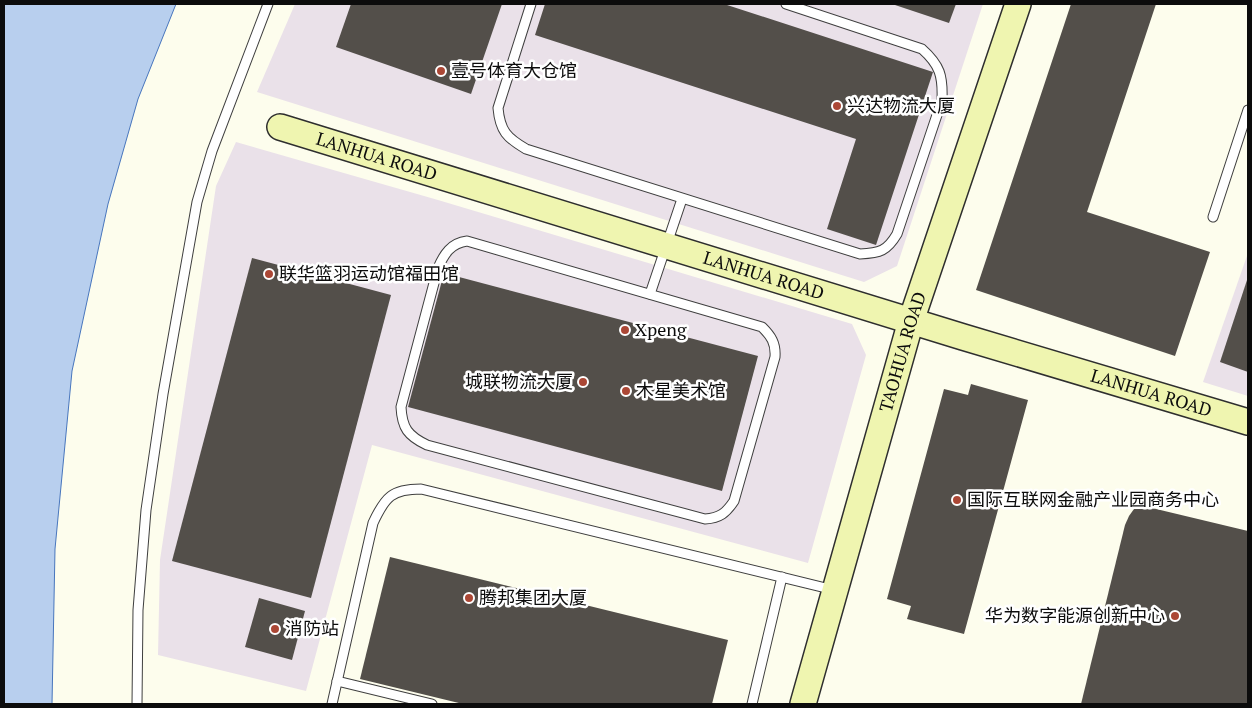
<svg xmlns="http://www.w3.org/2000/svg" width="1252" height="708" font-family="'PT Serif','Noto Sans SC',serif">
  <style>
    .industrial { fill: #eae1e9 }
    .water { fill: #b8cfee; stroke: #4876bd }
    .building { fill: #534f4a }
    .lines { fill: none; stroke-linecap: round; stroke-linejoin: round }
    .lane-casing { stroke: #3f3f3f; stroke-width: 11 }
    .secondary-casing { stroke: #2e2e2e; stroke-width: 28 }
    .lane { stroke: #fff; stroke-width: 9 }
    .secondary { stroke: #eff5b0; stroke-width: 25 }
    .poi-dot { fill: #ab4735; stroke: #fff; stroke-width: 2 }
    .labels { text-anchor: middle; stroke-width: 5; stroke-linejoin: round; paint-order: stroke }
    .poi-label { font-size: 18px; fill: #0c0c0c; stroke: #fff; text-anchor: start }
    .street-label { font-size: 18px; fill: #0c0c0c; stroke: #fff }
  </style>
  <rect width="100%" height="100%" fill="#fdfded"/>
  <g class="industrial">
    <polygon points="295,4 983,4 897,266 864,282 257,92"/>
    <polygon points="236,142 438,200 852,324 866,355 808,563 372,445 306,691 158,655 160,560 216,186"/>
    <polygon points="1248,253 1248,396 1203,382"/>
  </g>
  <polygon class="water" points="4,4 176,4 138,99 108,204 72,371 55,549 52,704 4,704"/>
  <g class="building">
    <polygon points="351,4 502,4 471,94 336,47"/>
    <polygon points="545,4 724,4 933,72 876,245 827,229 856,139 535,35"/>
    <polygon points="892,4 956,4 949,23"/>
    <polygon points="1071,4 1156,4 1087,212 1210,252 1175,356 976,290"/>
    <polygon points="252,258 391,295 311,598 172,561"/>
    <polygon points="444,273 758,356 722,491 408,407"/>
    <polygon points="1248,277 1248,372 1220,362"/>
    <polygon points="971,384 1028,400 964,634 907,619 911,606 887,599 944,389 968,395"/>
    <polygon points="1142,507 1152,508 1248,531 1248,704 1081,704 1125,525 1129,516 1134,509"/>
    <polygon points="390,557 728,640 712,704 463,704 360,679"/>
    <polygon points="259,598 305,611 292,660 245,647"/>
  </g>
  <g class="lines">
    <g class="lane-casing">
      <g id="lane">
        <path d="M 531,4 L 498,108 C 500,131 507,138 526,149 L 860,254 C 880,253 887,251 897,234 L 942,100 C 943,76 940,65 922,49 L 786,4"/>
        <polyline points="1213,217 1248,110"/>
        <path d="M 467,241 L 762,327 C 771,336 776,343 775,357 L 734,501 C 726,513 720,518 705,519 L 427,445 C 408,436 402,428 401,407 L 438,268 C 444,254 451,243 467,241 Z"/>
        <polyline points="650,294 682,199"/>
        <polyline points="337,681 432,704"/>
        <polyline points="137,704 138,610 146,510 163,394 197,202 212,151 268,4"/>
        <path d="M 332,704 L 373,523 C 385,497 392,489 421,489 L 834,590"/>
        <polyline points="752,704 782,577"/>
      </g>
    </g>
    <g class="secondary-casing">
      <g id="secondary">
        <path id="s1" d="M 280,127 L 963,337 L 1248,422"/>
        <path id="s2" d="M 803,704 L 911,321 L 1018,4"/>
      </g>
    </g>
    <use href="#lane" class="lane"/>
    <use href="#secondary" class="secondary"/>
  </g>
  <g class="poi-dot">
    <circle cx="441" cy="71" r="5"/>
    <circle cx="837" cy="106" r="5"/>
    <circle cx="269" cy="274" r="5"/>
    <circle cx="625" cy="330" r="5"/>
    <circle cx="583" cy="382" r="5"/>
    <circle cx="626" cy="391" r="5"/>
    <circle cx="957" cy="500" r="5"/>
    <circle cx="469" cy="598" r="5"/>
    <circle cx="1175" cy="616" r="5"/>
    <circle cx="275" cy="629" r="5"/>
  </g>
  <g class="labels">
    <g class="poi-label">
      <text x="451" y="77">壹号体育大仓馆</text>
      <text x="847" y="112">兴达物流大厦</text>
      <text x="279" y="280">联华篮羽运动馆福田馆</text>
      <text x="635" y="336">Xpeng</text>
      <text x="573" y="388" text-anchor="end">城联物流大厦</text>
      <text x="636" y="397">木星美术馆</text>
      <text x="967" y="506">国际互联网金融产业园商务中心</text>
      <text x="479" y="604">腾邦集团大厦</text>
      <text x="1165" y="622" text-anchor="end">华为数字能源创新中心</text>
      <text x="285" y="635">消防站</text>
    </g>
    <g class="street-label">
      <text dy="6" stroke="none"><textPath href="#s1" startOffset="101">LANHUA ROAD</textPath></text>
      <text dy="6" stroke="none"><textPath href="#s1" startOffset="506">LANHUA ROAD</textPath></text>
      <text dy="6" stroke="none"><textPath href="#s2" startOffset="366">TAOHUA ROAD</textPath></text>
      <text dy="6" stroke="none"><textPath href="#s1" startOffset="911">LANHUA ROAD</textPath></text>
    </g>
  </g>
  <rect width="1252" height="708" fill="none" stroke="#0c0c0c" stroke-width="10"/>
</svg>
